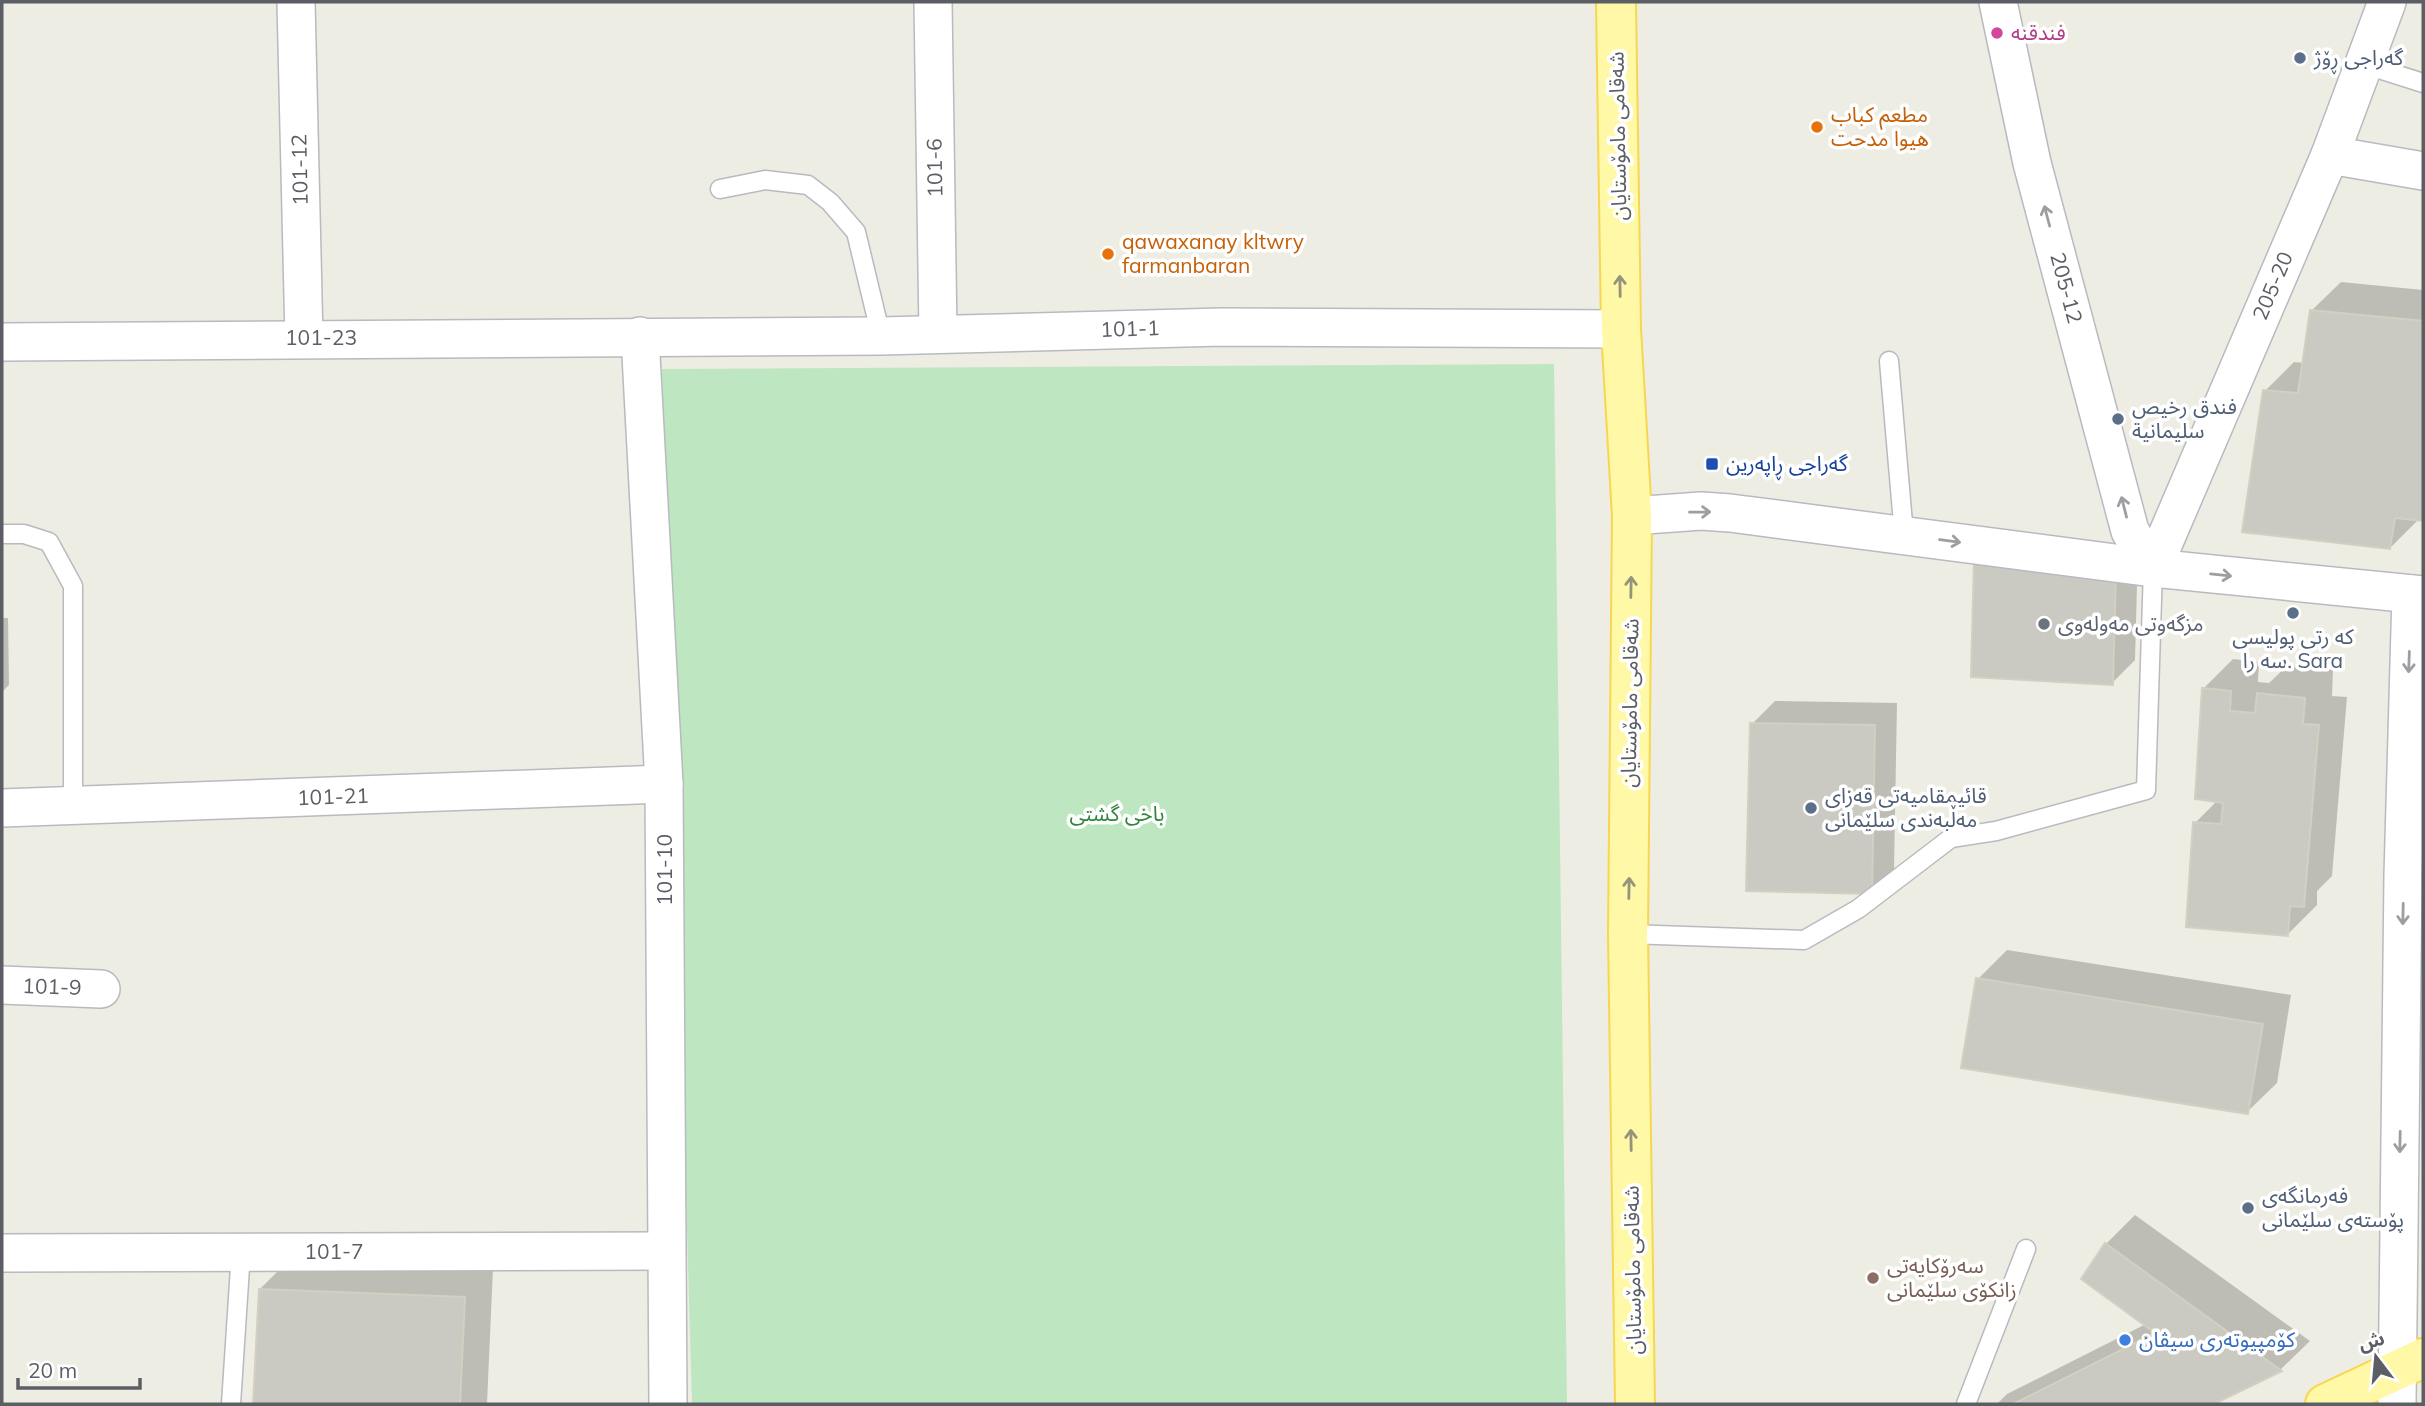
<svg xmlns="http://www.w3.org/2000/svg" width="2425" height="1406" font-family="Mulish,'Noto Sans Arabic',sans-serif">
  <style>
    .green { fill: #bee7c1 }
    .shadow { fill: #0003 }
    .building { fill: #cbcac2; stroke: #d3cfc1; stroke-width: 2 }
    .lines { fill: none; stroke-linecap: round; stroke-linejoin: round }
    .lane-casing { stroke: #b8bac0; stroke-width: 21 }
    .street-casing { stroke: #b8bac0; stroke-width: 40 }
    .primary-casing { stroke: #f8d652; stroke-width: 42 }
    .lane { stroke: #fff; stroke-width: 18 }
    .street { stroke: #fff; stroke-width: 37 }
    .primary { stroke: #fff8a7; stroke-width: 38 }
    .oneway { stroke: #9d9ea2 }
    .oneway2 { stroke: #94947b }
    .hotel-dot { fill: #d1479c; stroke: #fff; stroke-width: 2.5 }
    .service-dot { fill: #5c6f8a; stroke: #fff; stroke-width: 2.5 }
    .food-dot { fill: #e8710a; stroke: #fff; stroke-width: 2.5 }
    .transit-dot { fill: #1a4fb4; stroke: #fff; stroke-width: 2.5 }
    .worship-dot { fill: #6b7280; stroke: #fff; stroke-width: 2.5 }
    .education-dot { fill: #8d6e63; stroke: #fff; stroke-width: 2.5 }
    .shop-dot { fill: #3f7fe0; stroke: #fff; stroke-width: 2.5 }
    .labels { text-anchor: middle; stroke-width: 7; stroke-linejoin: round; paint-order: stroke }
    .hotel-label { font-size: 21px; fill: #b23c85; stroke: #fff; text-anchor: start }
    .service-label { font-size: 21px; fill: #4e5e75; stroke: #fff; text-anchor: start }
    .food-label { font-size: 21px; fill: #c56008; stroke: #fff; text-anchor: start }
    .street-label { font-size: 21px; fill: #5b5e64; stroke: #fff }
    .transit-label { font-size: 21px; fill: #164399; stroke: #fff; text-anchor: start }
    .worship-label { font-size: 21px; fill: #5b616d; stroke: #fff; text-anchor: start }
    .park-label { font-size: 21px; fill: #30863c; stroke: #fff }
    .education-label { font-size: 21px; fill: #785e54; stroke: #fff; text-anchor: start }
    .shop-label { font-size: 21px; fill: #366cbe; stroke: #fff; text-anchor: start }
  </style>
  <rect width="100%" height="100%" fill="#eeede3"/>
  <polygon class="green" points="1554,364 1567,1404 692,1404 662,369"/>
  <g class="shadow">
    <polygon points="2341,282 2423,290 2423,519 2419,519 2390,548 2265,391 2294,362 2304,363 2311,311"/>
    <polygon points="2138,548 2135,660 2112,683 1976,560"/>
    <polygon points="2,618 8,618 9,685 2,692"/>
    <polygon points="2233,659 2259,662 2258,682 2269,683 2288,665 2333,669 2332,696 2347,697 2332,876 2317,891 2317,905 2288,934 2195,823 2218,800 2204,688"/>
    <polygon points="1775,701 1897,703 1894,870 1871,892 1752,724"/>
    <polygon points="2007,950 2291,995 2277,1083 2247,1112 1978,979"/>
    <polygon points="2135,1215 2310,1341 2281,1369 2210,1404 1997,1404 2007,1394 2146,1324 2084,1279 2106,1244"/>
    <polygon points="289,1260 493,1268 487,1404 255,1404 260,1289"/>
  </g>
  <g class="building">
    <polygon points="2310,310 2423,321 2423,521 2395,518 2390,549 2242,532 2263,390 2298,393"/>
    <polygon points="1974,559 2116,570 2113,685 1971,677"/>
    <polygon points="2202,688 2231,691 2230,711 2255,713 2257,693 2305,698 2303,724 2319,725 2304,907 2290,906 2288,936 2186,927 2193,822 2221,824 2223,803 2195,799"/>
    <polygon points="1750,723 1875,725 1872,894 1746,891"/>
    <polygon points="1976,978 2263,1024 2248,1114 1961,1068"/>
    <polygon points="2105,1243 2282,1371 2214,1404 2013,1404 2155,1333 2081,1279"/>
    <polygon points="259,1289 465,1297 460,1404 253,1404"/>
  </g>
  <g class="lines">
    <g class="lane-casing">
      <g id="lane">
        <polyline points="2363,64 2423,83"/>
        <polyline points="720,189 765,180 808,185 830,202 856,232 881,336"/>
        <polyline points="1889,361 1904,535"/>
        <polyline points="2,534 24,534 49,542 73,586 73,807"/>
        <polyline points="1628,934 1804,940 1858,909 1951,838 1996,831 2146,790 2153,568"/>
        <polyline points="231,1404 241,1252"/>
        <polyline points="1966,1404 2026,1249"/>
      </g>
    </g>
    <g class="street-casing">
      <g id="street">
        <polyline points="296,2 304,339"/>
        <polyline points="933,2 938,334"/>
        <polyline points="1998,2 2032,163 2130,531 2153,568"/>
        <polyline points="2330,155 2423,171"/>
        <polyline points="640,336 664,784 668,1404"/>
        <polyline points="2,342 881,336 1222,327 1621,329"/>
        <polyline points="1632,516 1701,511 1730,513 2153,568 2423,595"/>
        <polyline points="2153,568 2330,155 2387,2"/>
        <polyline points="2,808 664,784"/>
        <polyline points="2,985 101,989"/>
        <polyline points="2,1253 666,1251"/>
        <polyline points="2397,1404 2403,875 2411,594"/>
      </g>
    </g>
    <g class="primary-casing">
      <g id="primary">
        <polyline points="1616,2 1621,329 1632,516 1628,934 1635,1404"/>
        <polyline points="2325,1404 2423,1358"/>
      </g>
    </g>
    <use href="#lane" class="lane"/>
    <use href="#street" class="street"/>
    <use href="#primary" class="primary"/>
  </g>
  <defs><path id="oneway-shaft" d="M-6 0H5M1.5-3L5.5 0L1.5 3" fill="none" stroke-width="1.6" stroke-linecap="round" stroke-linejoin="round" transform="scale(1.75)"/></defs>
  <g class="oneway">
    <use href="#oneway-shaft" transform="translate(2047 216) rotate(-105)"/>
    <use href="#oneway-shaft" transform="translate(2124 507) rotate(-104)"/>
    <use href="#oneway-shaft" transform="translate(1700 512) rotate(-1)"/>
    <use href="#oneway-shaft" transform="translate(1950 541) rotate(7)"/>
    <use href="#oneway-shaft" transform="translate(2221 575) rotate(6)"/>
    <use href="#oneway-shaft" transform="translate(2409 662) rotate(92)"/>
    <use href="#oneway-shaft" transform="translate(2403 914) rotate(91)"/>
    <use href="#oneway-shaft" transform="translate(2400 1142) rotate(91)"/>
  </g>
  <g class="oneway2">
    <use href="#oneway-shaft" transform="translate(1620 286) rotate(-91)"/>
    <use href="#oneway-shaft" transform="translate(1631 587) rotate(-89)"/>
    <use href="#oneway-shaft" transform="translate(1629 888) rotate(-89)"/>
    <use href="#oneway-shaft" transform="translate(1631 1140) rotate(-91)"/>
  </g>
  <circle class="hotel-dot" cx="1997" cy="33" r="7"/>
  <g class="service-dot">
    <circle cx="2300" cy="58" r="7"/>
    <circle cx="2118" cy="419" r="7"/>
    <circle cx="2293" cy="613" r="7"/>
    <circle cx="1811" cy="808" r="7"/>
    <circle cx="2248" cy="1208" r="7"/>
  </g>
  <g class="food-dot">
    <circle cx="1817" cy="127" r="7"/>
    <circle cx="1108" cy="254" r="7"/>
  </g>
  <rect class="transit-dot" x="1705" y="457" width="14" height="14" rx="3.5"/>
  <circle class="worship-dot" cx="2044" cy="624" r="7"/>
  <circle class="education-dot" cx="1873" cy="1278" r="7"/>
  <circle class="shop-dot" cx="2125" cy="1340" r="7"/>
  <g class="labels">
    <g class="hotel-label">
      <text x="2011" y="40">فندقنه</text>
    </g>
    <g class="service-label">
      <text x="2314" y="65">گەراجی ڕۆژ</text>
      <text x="2132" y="414">فندق رخيص<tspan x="2132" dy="24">سليمانية</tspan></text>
      <text x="2293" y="644" text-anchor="middle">که رتی پولیسی<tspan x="2293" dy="24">سه را. Sara</tspan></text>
      <text x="1825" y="803">قائیمقامیەتی قەزای<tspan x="1825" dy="24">مەڵبەندی سلێمانی</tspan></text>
      <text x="2262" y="1203">فەرمانگەی<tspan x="2262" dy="24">پۆستەی سلێمانی</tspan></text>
    </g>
    <g class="food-label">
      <text x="1831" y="122">مطعم كباب<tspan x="1831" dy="24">هيوا مدحت</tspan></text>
      <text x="1122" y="249">qawaxanay kltwry<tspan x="1122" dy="24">farmanbaran</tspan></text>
    </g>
    <g class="street-label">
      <text transform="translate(1618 136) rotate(-91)" y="7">شەقامی مامۆستایان</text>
      <text transform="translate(935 168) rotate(-91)" y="7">101-6</text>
      <text transform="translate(300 170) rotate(-91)" y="7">101-12</text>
      <text transform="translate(2273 286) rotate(-67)" y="7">205-20</text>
      <text transform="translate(2066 288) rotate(75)" y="7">205-12</text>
      <text transform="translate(1130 329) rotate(-2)" y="7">101-1</text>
      <text x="321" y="345">101-23</text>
      <text transform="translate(1630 703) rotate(-89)" y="7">شەقامی مامۆستایان</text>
      <text transform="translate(333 797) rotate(-2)" y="7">101-21</text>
      <text transform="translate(665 870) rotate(-90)" y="7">101-10</text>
      <text transform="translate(52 987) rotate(2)" y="7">101-9</text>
      <text x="334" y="1259">101-7</text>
      <text transform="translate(1633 1270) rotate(-91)" y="7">شەقامی مامۆستایان</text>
    </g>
    <g class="transit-label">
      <text x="1726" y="471">گەراجی ڕاپەرین</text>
    </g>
    <g class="worship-label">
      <text x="2058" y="631">مزگەوتی مەولەوی</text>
    </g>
    <g class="park-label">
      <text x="1117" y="821">باخی گشتی</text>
    </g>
    <g class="education-label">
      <text x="1887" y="1273">سەرۆکایەتی<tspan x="1887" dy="24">زانکۆی سلێمانی</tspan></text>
    </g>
    <g class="shop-label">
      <text x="2139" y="1347">کۆمپیوتەری سیڤان</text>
    </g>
  </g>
  <rect width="2425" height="1406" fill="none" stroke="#5b5e64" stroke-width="7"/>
  <g transform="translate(2376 1357) rotate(344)" stroke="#ffffff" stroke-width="5" paint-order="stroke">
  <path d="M0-5L12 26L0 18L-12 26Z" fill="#5b5e64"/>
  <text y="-10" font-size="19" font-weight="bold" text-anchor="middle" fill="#5b5e64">ش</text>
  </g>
  <path d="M18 1378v10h122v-10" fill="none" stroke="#5b5e64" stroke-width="3.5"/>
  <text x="28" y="1378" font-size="21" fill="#5b5e64" stroke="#ffffff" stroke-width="5" paint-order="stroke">20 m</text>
</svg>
